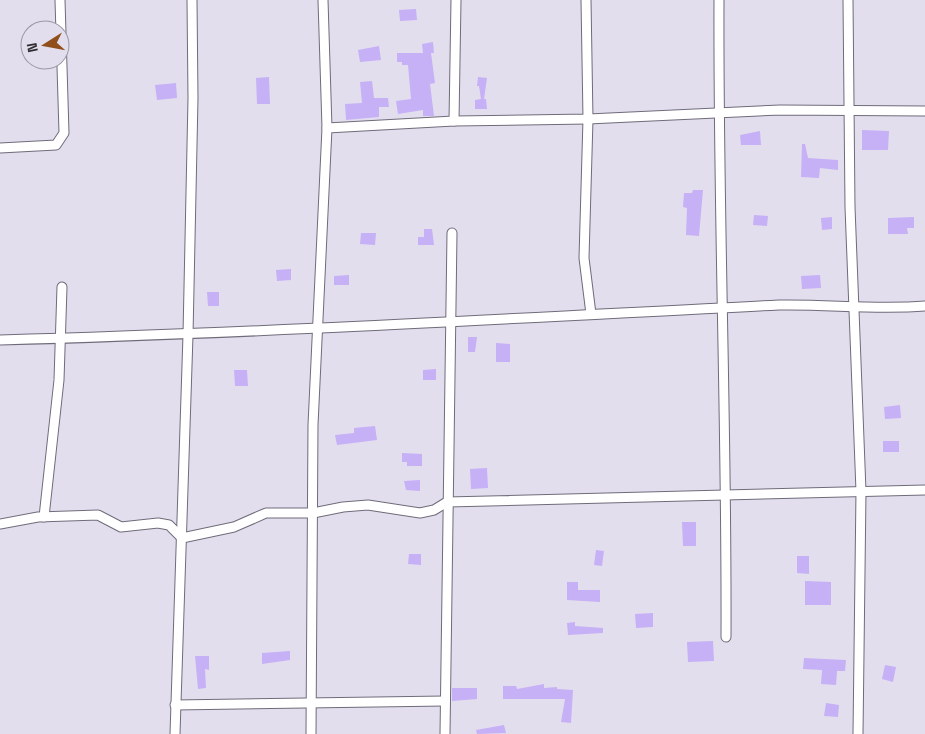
<svg xmlns="http://www.w3.org/2000/svg" width="925" height="734" font-family="'Space Grotesk',sans-serif">
  <style>
    .building { fill: #c6b0f6 }
    .lines { fill: none; stroke-linecap: round; stroke-linejoin: round }
    .street-casing { stroke: #706b79; stroke-width: 11 }
    .street { stroke: #fff; stroke-width: 9 }
  </style>
  <rect width="100%" height="100%" fill="#e3deee"/>
  <g class="building">
    <polygon points="416,9 417,20 400,21 399,10"/>
    <polygon points="433,42 434,53 431,53 435,83 430,84 434,116 423,116 423,110 398,114 396,101 411,99 408,65 402,65 402,62 397,62 397,53 423,53 422,44"/>
    <polygon points="379,46 381,60 360,62 358,50"/>
    <polygon points="269,77 270,104 257,104 256,78"/>
    <polygon points="478,77 487,78 484,99 486,99 487,109 475,109 475,100 481,99 479,86 477,86"/>
    <polygon points="372,81 374,98 388,98 389,107 379,107 379,117 346,120 345,104 362,103 360,82"/>
    <polygon points="176,83 177,98 157,100 155,85"/>
    <polygon points="862,130 889,131 888,150 862,150"/>
    <polygon points="760,131 761,145 741,145 740,135"/>
    <polygon points="802,144 805,144 808,158 838,160 838,170 820,168 819,178 801,177"/>
    <polygon points="693,190 703,190 699,236 686,235 687,208 683,207 684,193 692,193"/>
    <polygon points="754,215 768,216 767,226 753,225"/>
    <polygon points="832,217 832,229 822,230 821,218"/>
    <polygon points="914,217 914,228 907,228 908,234 888,234 888,218"/>
    <polygon points="424,229 432,229 434,245 418,245 418,237 424,237"/>
    <polygon points="361,233 376,233 375,245 360,244"/>
    <polygon points="291,269 291,280 277,281 276,270"/>
    <polygon points="349,275 349,285 334,285 334,276"/>
    <polygon points="820,275 821,288 802,289 801,276"/>
    <polygon points="207,292 219,292 219,306 208,306"/>
    <polygon points="468,337 477,337 475,352 468,352"/>
    <polygon points="496,343 510,344 510,362 496,362"/>
    <polygon points="436,369 436,380 423,380 423,370"/>
    <polygon points="234,370 247,370 248,386 235,386"/>
    <polygon points="900,405 901,418 885,419 884,407"/>
    <polygon points="375,426 377,440 337,445 335,435 354,433 354,428"/>
    <rect x="883" y="441" width="16" height="11"/>
    <polygon points="402,453 422,454 422,466 407,466 407,462 402,462"/>
    <polygon points="487,468 488,488 471,489 470,469"/>
    <polygon points="420,480 420,491 406,490 404,481"/>
    <polygon points="682,522 696,522 696,546 683,546"/>
    <polygon points="596,550 604,551 602,566 594,565"/>
    <polygon points="409,554 421,554 421,565 408,564"/>
    <polygon points="797,556 809,556 809,574 797,573"/>
    <polygon points="805,581 831,582 831,605 805,605"/>
    <polygon points="567,582 578,582 578,590 600,590 600,602 567,600"/>
    <polygon points="653,613 653,627 636,628 635,614"/>
    <polygon points="575,622 575,626 603,628 603,633 568,635 567,623"/>
    <polygon points="713,641 714,661 688,662 687,642"/>
    <polygon points="290,651 290,660 262,664 262,653"/>
    <polygon points="195,656 209,656 209,670 205,669 206,688 198,689"/>
    <polygon points="804,658 846,660 845,671 837,671 836,685 821,684 822,670 803,669"/>
    <polygon points="885,665 896,667 893,682 882,679"/>
    <polygon points="544,684 544,688 557,687 557,689 573,690 571,723 561,722 565,699 503,699 503,686 516,686 517,689"/>
    <polygon points="452,688 477,688 477,699 452,701"/>
    <polygon points="826,703 839,705 838,717 824,716"/>
    <polygon points="504,725 506,733 477,734 476,730"/>
  </g>
  <g class="lines">
    <g class="street-casing">
      <g id="street">
        <polyline points="586,0 588,119 584,258 591,314"/>
        <path d="M 719,0 C 718,212 727,425 726,637"/>
        <polyline points="848,0 850,207 861,491 858,734"/>
        <polyline points="454,121 456,0"/>
        <polyline points="327,128 454,121 588,119 780,110 925,111"/>
        <polyline points="0,148 56,145 64,133 60,0"/>
        <path d="M 0,340 C 260,333 520,318 779,305 C 828,304 876,310 925,306"/>
        <polyline points="44,517 59,380 62,287"/>
        <polyline points="0,524 38,517 98,515 121,527 158,523 169,525 182,538 234,527 266,513 313,513 343,507 368,505 420,513 434,510 447,502 925,490"/>
        <polyline points="175,705 445,701"/>
        <polyline points="175,734 188,335 193,98 192,0"/>
        <polyline points="311,734 313,425 327,128 323,0"/>
        <polyline points="445,734 452,233"/>
      </g>
    </g>
    <use href="#street" class="street"/>
  </g>
  <g transform="translate(45 45) rotate(259)"><circle r="24" fill="#e3deee" stroke="#9b98a4"/>
  <path d="M0-4L9 19L0 12L-9 19Z" fill="#914f1c"/>
  <text y="-8" font-size="14" font-weight="bold" text-anchor="middle" fill="#302e34">N</text>
  </g>
</svg>
